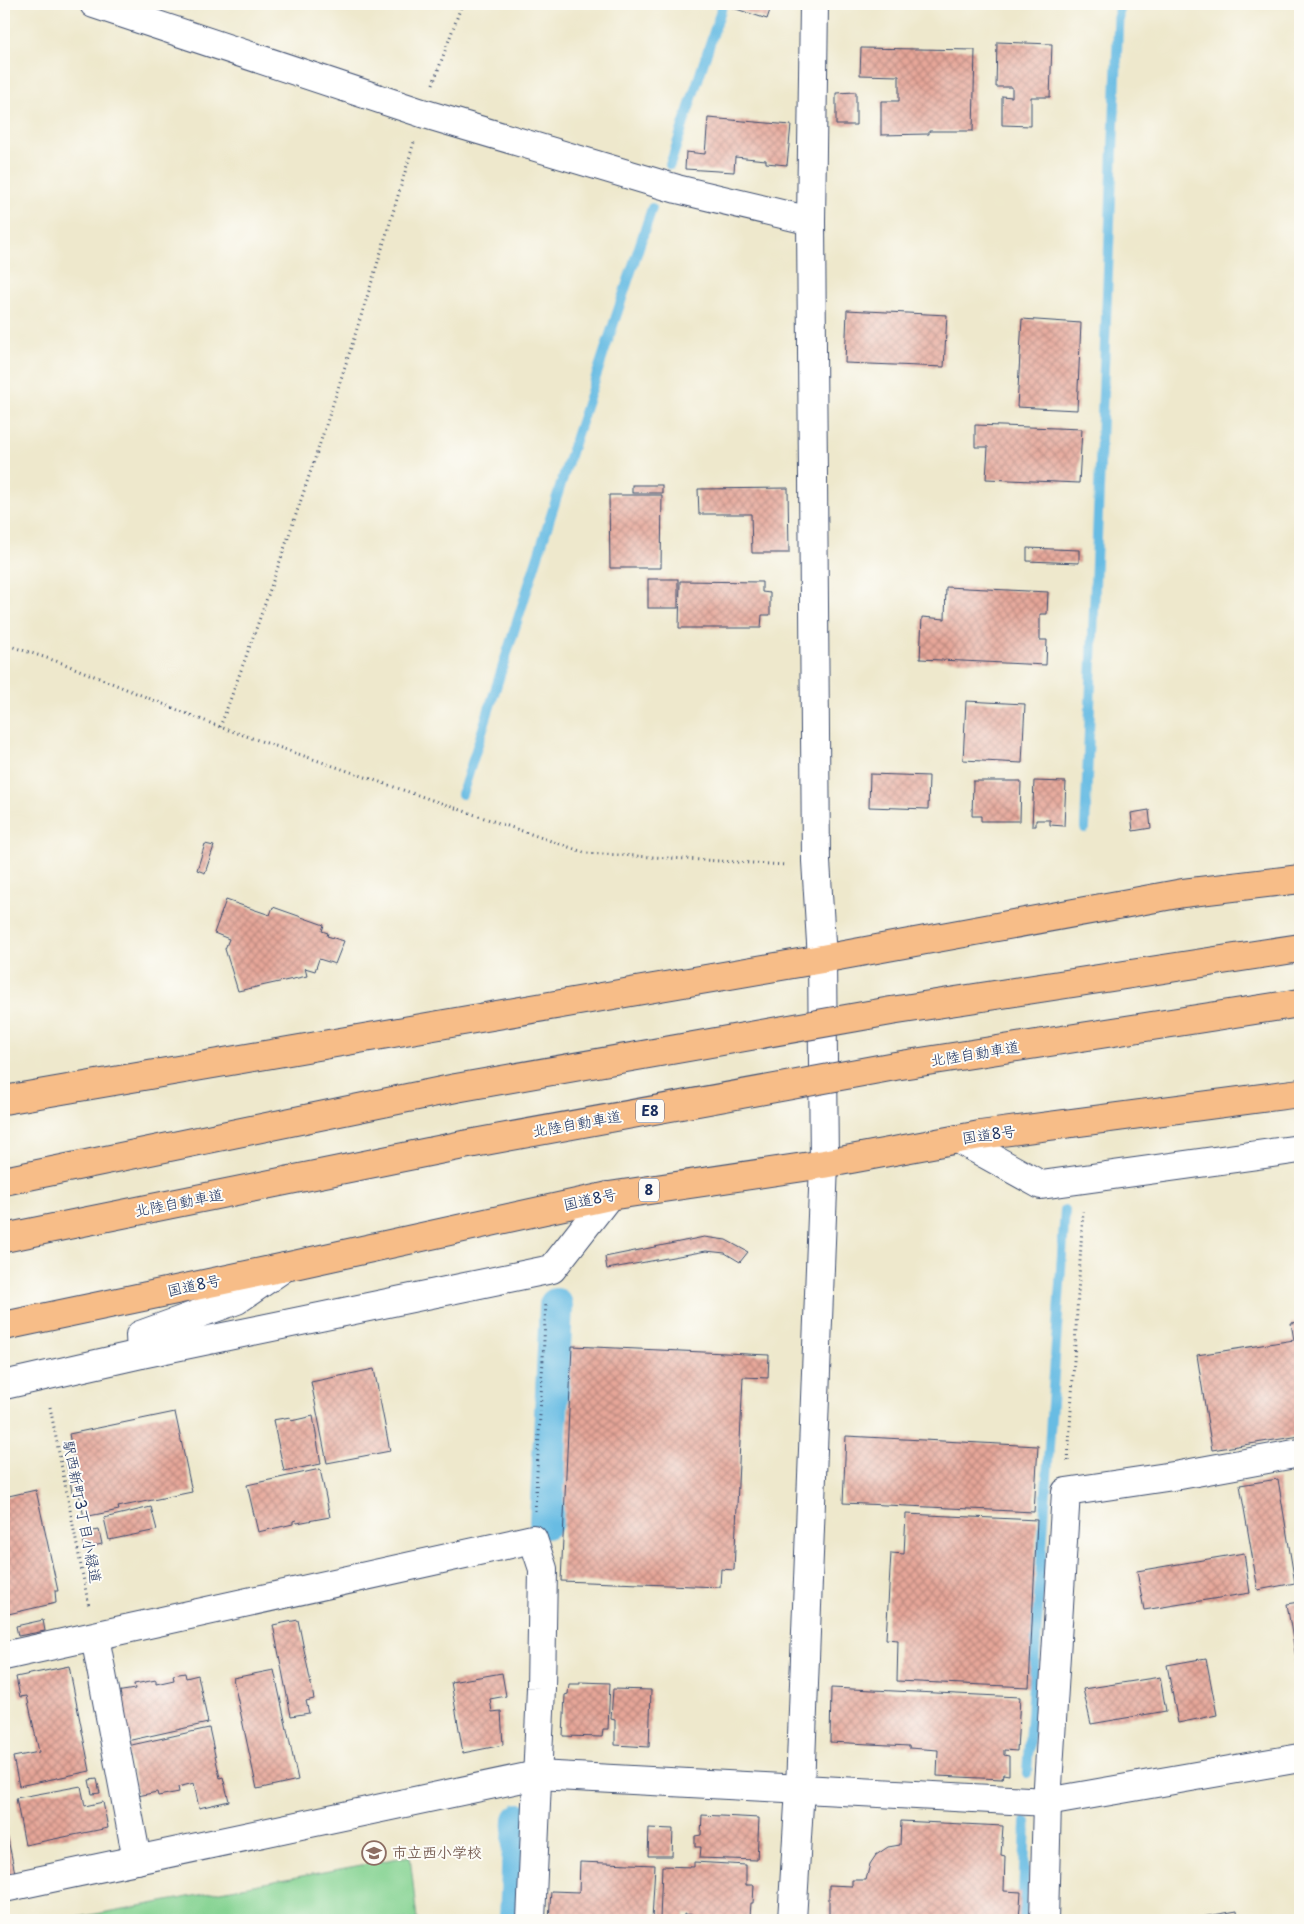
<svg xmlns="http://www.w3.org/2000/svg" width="1304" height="1924" font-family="'Playpen Sans','Klee One',sans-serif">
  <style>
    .pitch { fill: #85d392; stroke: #508178 }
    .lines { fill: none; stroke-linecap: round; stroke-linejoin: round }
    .stream { stroke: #67bce3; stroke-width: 10 }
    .canal { stroke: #67bce3; stroke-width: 34 }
    .building { fill: url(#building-cross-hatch) }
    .minor-casing { stroke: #3b4b6e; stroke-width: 30 }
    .highway-casing { stroke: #3b4b6e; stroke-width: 30 }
    .path { stroke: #3b4b6e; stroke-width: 3; stroke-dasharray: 1 4; stroke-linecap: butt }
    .minor { stroke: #fff; stroke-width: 28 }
    .highway { stroke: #f7bd88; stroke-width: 28 }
    .highway-bridge-casing { stroke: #3b4b6e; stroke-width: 30; stroke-linecap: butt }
    .highway-bridge { stroke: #f7bd88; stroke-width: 28 }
    .labels { text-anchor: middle; stroke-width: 4; stroke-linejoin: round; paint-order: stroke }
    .shield { fill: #fdfcf7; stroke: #5f6c8c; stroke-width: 1 }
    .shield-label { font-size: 14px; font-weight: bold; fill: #1b2f5e }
    .street-label { font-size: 15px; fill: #1b2f5e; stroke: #fdfcf7 }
    .education-label { font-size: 15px; font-weight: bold; fill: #785e54; stroke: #fdfcf7; text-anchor: start }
  </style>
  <defs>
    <pattern id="building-cross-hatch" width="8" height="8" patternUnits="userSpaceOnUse" patternTransform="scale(1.25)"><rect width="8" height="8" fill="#e6a698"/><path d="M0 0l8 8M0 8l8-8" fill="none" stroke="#ba887f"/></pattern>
  </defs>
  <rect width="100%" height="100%" fill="#fdfcf7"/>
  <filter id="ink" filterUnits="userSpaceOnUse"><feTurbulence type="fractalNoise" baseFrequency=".02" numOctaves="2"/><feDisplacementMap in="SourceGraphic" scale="10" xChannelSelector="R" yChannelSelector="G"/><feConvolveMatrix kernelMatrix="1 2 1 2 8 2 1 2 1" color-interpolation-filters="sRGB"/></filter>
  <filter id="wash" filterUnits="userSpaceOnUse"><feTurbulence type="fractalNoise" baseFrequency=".0096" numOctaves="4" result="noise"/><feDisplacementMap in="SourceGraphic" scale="20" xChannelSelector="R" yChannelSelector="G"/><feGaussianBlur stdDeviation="1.12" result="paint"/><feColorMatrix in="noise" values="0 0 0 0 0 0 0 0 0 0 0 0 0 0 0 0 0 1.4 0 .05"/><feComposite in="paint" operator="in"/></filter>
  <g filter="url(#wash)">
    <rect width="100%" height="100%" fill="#eee8cc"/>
    <polygon class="pitch" points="410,1856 417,1920 64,1920"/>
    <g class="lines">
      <g class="stream">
        <polyline points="670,165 723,4"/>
        <polyline points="462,794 575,440 652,208"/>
        <polyline points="1085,828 1119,4"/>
        <polyline points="1027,1773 1065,1210"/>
        <polyline points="1022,1920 1026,1822"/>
      </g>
      <g class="canal">
        <polyline points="546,1522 556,1305"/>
        <polyline points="516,1920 520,1820"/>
      </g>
    </g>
    <g id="blocks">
      <g class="building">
        <polygon points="731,4 772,4 767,19 730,7"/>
        <polygon points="997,42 1052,44 1050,97 1031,97 1031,126 1002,125 1002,96 1012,97 1012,87 996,87"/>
        <polygon points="861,48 975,50 973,131 929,131 929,134 881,135 881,101 899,101 899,76 860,75"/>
        <polygon points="856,92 856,125 836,125 836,93"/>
        <polygon points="708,118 791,125 787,165 766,163 766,160 735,157 734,172 685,169 686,152 705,154"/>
        <polygon points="847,310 947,315 944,367 845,363"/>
        <polygon points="1022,319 1081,323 1077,410 1017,407"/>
        <polygon points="975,425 1082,429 1079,483 986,479 988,447 975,447"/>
        <rect x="632" y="485" width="30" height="8"/>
        <polygon points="788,488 789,553 752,553 751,514 699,514 698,489"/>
        <polygon points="609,495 662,495 661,568 610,568"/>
        <polygon points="1027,548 1079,550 1079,563 1027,561"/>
        <rect x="648" y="579" width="30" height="29"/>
        <polygon points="680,581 762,582 762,592 770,593 770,615 762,615 761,628 679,628"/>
        <polygon points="946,587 1048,592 1047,614 1040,614 1040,640 1047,640 1046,665 920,659 922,617 945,619"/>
        <polygon points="966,701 1025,704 1022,763 963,760"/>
        <polygon points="870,774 929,776 928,809 869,807"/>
        <polygon points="973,781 1021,781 1020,821 981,821 981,816 972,816"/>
        <polygon points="1034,781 1066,782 1064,826 1050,825 1050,820 1036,820 1036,826 1032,826"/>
        <polygon points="1149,810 1151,828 1133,831 1131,813"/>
        <polygon points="205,844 214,846 205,873 197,870"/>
        <polygon points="226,900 270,915 273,907 324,925 322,931 328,933 327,936 344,941 335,964 319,959 315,971 305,968 307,976 238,991 225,949 229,939 214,933"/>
        <polygon points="704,1237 726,1240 748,1252 740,1262 725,1253 706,1251 607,1269 605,1257"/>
        <polygon points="1300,1322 1300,1436 1212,1450 1197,1355 1294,1340 1291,1323"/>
        <polygon points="572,1346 769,1355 768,1378 743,1377 734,1570 721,1569 720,1587 561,1581"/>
        <polygon points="374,1369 390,1451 327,1463 311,1382"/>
        <polygon points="175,1412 192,1492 118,1507 119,1510 84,1517 79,1494 73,1496 66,1462 74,1460 69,1434"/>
        <polygon points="313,1416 321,1464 284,1471 273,1420 290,1417 291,1421"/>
        <polygon points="846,1436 1038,1446 1034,1512 843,1503"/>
        <polygon points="320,1469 330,1517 297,1523 296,1520 293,1521 293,1524 258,1532 247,1485"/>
        <polygon points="1278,1479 1295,1583 1258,1590 1240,1485"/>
        <polygon points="36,1490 58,1591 55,1591 56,1603 4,1615 4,1497"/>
        <polygon points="151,1507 157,1530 109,1540 104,1518"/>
        <polygon points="906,1514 1037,1520 1029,1687 897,1681 898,1640 886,1639 891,1553 904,1554"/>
        <polygon points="99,1530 102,1544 85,1548 82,1533"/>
        <polygon points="1244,1553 1250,1593 1144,1610 1137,1571"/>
        <polygon points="1300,1602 1300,1676 1299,1676 1287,1604"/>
        <polygon points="43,1620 45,1631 18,1636 16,1626"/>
        <polygon points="298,1620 314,1699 306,1701 309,1713 291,1716 273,1625"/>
        <polygon points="1206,1658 1217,1715 1178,1723 1167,1665"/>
        <polygon points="69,1666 90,1771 19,1786 13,1757 39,1752 27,1696 20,1697 16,1677"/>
        <polygon points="274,1670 298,1780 257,1789 233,1678"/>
        <polygon points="185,1673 186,1678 198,1675 208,1723 127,1741 116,1692 135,1689 134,1684 156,1680 156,1684 174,1680 173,1675"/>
        <polygon points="502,1673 506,1696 490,1699 492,1712 501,1711 503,1745 463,1753 451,1682"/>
        <polygon points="1160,1677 1166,1711 1091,1724 1083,1689"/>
        <polygon points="580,1682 610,1683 608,1729 603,1729 602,1737 563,1736 565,1695 568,1694 569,1684 580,1684"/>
        <polygon points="831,1688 1020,1697 1017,1751 1004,1750 1004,1755 1009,1756 1009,1775 1003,1774 1002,1779 937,1776 938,1750 909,1748 909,1746 830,1742"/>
        <polygon points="613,1689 651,1690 649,1747 615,1745 615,1720 611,1719"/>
        <polygon points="209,1728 220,1778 223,1777 229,1801 199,1808 194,1783 178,1787 179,1792 158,1796 157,1792 138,1796 127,1746"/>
        <polygon points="97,1779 100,1793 92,1794 89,1780"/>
        <polygon points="81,1786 85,1806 103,1802 108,1828 25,1845 16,1798"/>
        <polygon points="702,1815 759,1818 757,1860 700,1858 701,1847 695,1847 695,1836 701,1835"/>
        <polygon points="4,1820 15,1873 4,1876"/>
        <polygon points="901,1821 1003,1826 1001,1855 1005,1856 1004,1891 1021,1892 1019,1920 877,1920 829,1918 829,1885 852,1886 852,1880 866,1880 870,1864 876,1855 888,1847 900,1845"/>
        <polygon points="649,1828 673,1829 672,1856 648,1856"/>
        <polygon points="580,1862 655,1865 652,1920 549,1920 551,1891 579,1892"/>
        <polygon points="694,1862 746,1865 746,1885 754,1885 753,1903 751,1903 750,1917 746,1917 746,1920 692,1920 692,1915 684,1914 684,1920 660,1920 662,1866 694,1867"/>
        <polygon points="1237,1911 1238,1920 1190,1920 1190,1919"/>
      </g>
    </g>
  </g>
  <g filter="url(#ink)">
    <use href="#blocks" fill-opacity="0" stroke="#3b4b6e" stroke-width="1"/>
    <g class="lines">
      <g class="minor-casing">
        <g id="minor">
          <polyline points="94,4 422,113 677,189 811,221 816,861 822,959 824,1164 800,1788 792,1920"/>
          <polyline points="811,221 814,4"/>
          <polyline points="958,1139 1041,1185 1300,1149"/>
          <polyline points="141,1354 140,1335 237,1300 285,1267"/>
          <polyline points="4,1385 141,1354 552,1269 609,1196"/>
          <polyline points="95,1637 137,1860"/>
          <polyline points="4,1656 533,1539 543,1569 541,1688 531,1920"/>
          <polyline points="4,1888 537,1775 1047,1802 1300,1758"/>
          <polyline points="1044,1920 1047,1802 1066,1492 1180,1475 1300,1453"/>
        </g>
      </g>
      <g class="highway-casing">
        <g id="highway">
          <polyline points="4,1100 822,959 1183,893 1300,879"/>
          <polyline points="4,1326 285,1267 609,1196 824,1164 980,1135 1300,1093"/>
        </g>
      </g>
      <g class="path">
        <polyline points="433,84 462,4"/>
        <polyline points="4,644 62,663 220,727 586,853 786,865"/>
        <path d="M 220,727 C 292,535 356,339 414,142"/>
        <polyline points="50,1407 89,1607"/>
        <polyline points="1068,1461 1083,1211"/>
        <polyline points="535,1511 546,1302"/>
      </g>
      <use href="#minor" class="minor"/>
      <use href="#highway" class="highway"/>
      <g class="highway-bridge-casing">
        <g id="highway-bridge">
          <polyline points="4,1181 456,1088 891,1011 1300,948"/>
          <polyline points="4,1238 463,1145 895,1066 1300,1003"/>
        </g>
      </g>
      <use href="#highway-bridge" class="highway-bridge"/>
    </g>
  </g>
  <defs>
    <g id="school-ring" transform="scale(1.25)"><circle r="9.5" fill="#fdfcf7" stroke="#8d6e63" stroke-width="1.5"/><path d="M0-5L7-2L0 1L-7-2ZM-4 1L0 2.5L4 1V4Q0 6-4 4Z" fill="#8d6e63"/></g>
  </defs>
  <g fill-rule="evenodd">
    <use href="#school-ring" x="374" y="1853"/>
  </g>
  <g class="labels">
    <g class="shield">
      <rect x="636" y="1099.5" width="28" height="23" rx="4"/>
      <rect x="639" y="1178.5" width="20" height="23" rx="4"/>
    </g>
    <g class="shield-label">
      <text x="650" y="1116">E8</text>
      <text x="649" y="1195">8</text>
    </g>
    <g class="street-label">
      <text transform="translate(975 1054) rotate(-9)" y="5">北陸自動車道</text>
      <text transform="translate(577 1124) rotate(-10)" y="5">北陸自動車道</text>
      <text transform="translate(989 1135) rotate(-8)" y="5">国道8号</text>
      <text transform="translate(590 1200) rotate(-12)" y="5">国道8号</text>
      <text transform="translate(179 1203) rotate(-11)" y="5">北陸自動車道</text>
      <text transform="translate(194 1286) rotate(-12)" y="5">国道8号</text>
      <text transform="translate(82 1512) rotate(79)" y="5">駅西新町3丁目小緑道</text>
    </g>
    <g class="education-label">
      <text x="392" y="1858">市立西小学校</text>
    </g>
  </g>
  <rect width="1304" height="1924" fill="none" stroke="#fdfcf7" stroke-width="20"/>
</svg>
